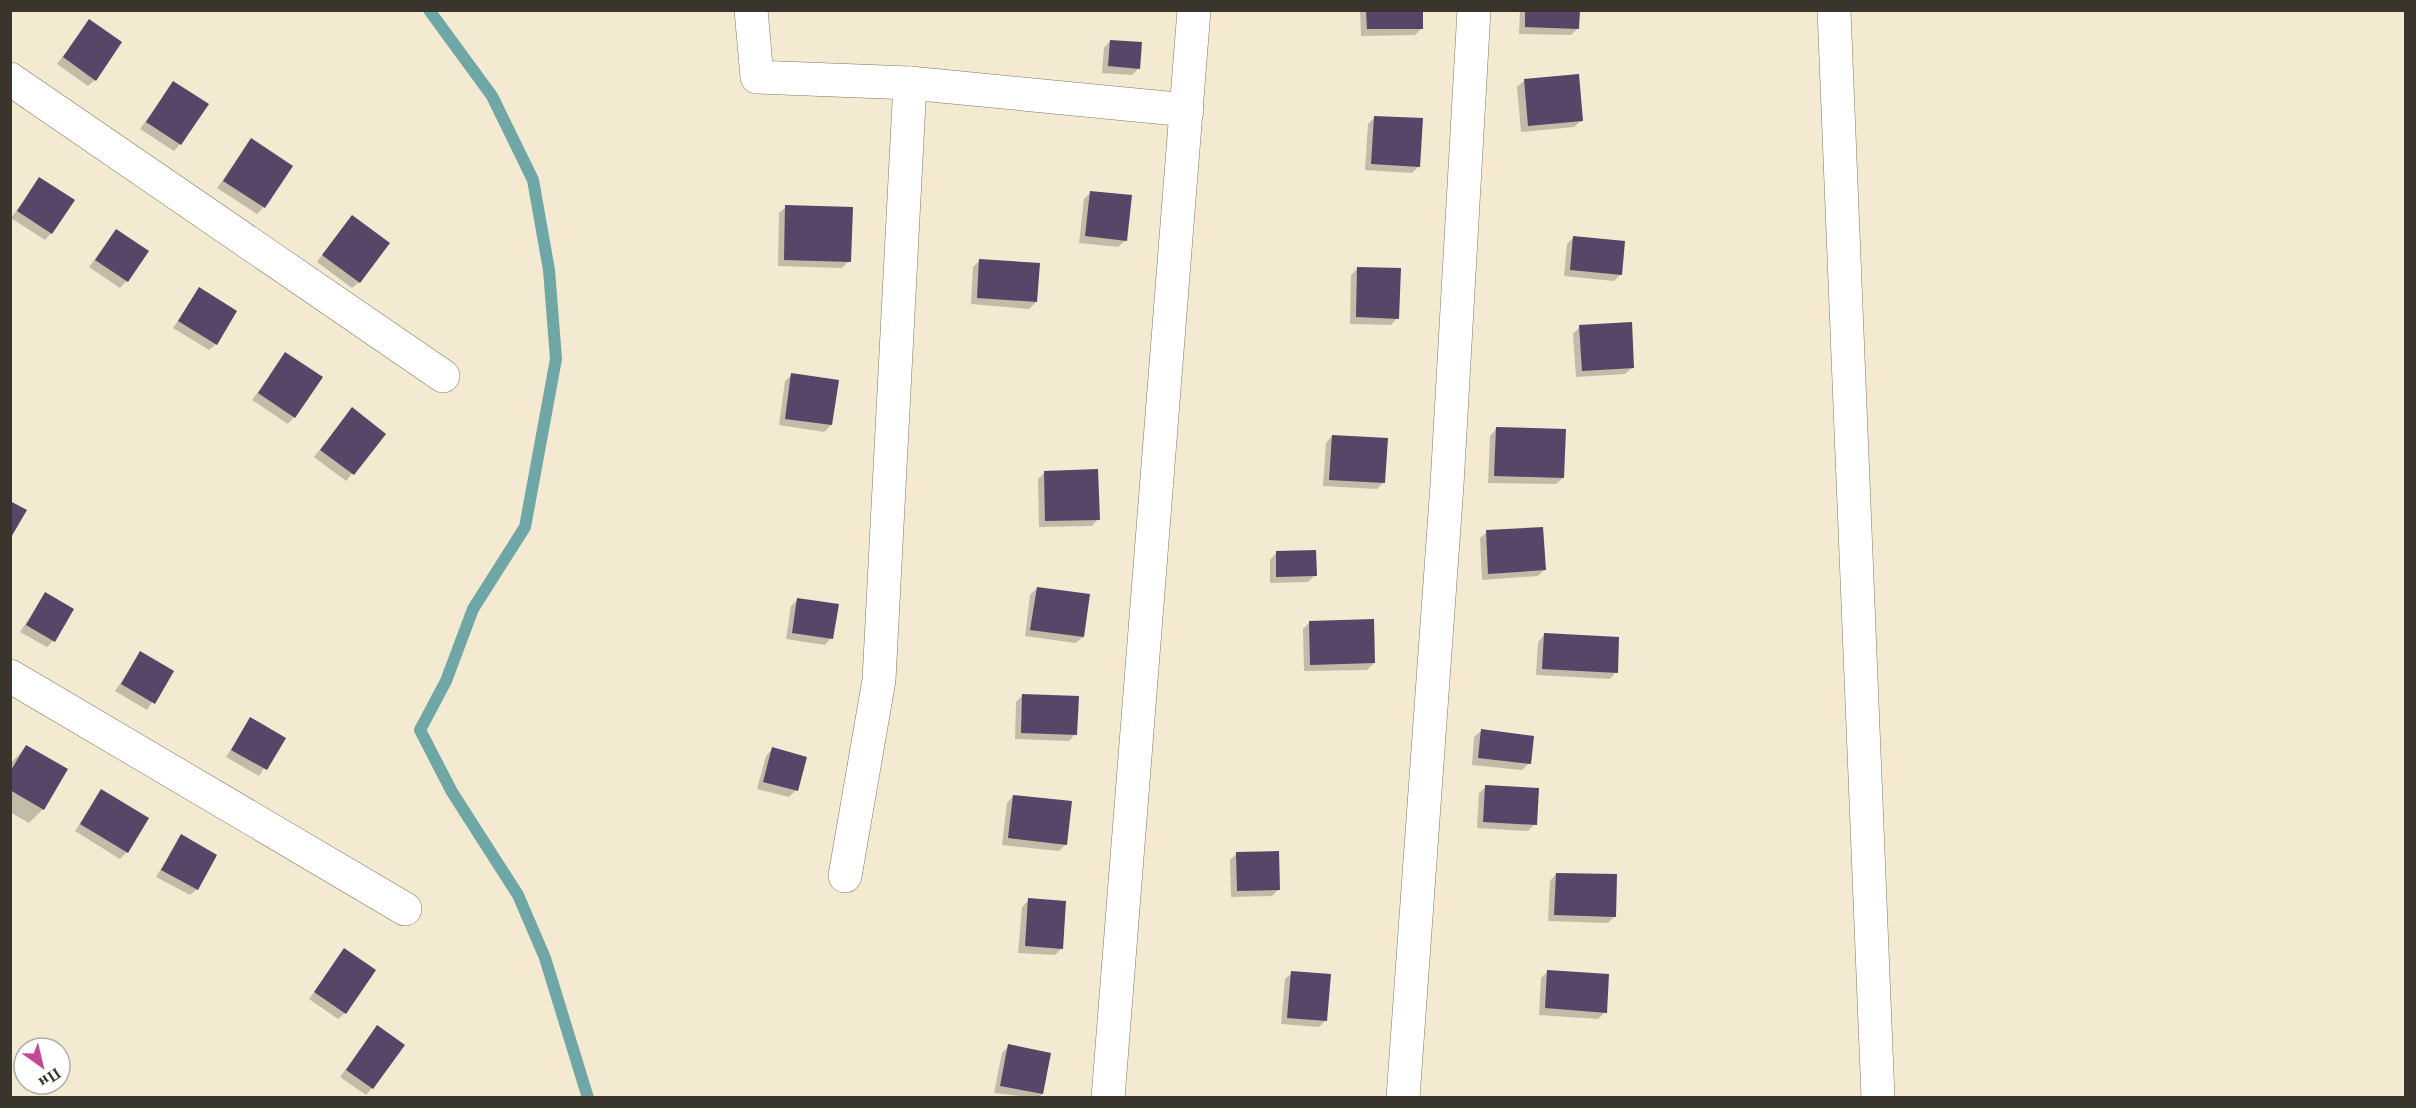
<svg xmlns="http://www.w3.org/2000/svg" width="2416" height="1108" font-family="Spectral,serif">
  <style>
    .shadow { fill: #0003 }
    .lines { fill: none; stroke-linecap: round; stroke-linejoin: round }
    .stream { stroke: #6ea7a6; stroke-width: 12 }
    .building { fill: #584567 }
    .street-casing { stroke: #807862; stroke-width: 34 }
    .street { stroke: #fff; stroke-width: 33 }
  </style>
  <rect width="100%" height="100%" fill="#f3ead1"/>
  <g class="shadow">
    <polygon points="1360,10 1421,10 1422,28 1415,35 1361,36"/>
    <polygon points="1520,10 1578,10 1578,28 1571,35 1519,34"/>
    <polygon points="89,21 95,80 88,86 57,64"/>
    <polygon points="1110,41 1139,68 1132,75 1102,73 1104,48"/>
    <polygon points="1524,81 1581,121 1574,127 1521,132 1517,87"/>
    <polygon points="173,83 180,144 174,151 140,129"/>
    <polygon points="1375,117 1419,166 1412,173 1365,170 1368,124"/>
    <polygon points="251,140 264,207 257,214 217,188"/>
    <polygon points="40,179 51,233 45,240 11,218"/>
    <polygon points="1091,192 1125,241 1118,247 1079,243 1084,199"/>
    <polygon points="786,207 849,261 842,268 778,266 779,213"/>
    <polygon points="346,224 359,282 352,288 317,262"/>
    <polygon points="116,231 127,281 120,288 89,267"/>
    <polygon points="1573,238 1621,274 1614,281 1564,276 1567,244"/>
    <polygon points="980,260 1036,302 1029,309 971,304 973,267"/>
    <polygon points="1358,268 1397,318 1391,325 1350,324 1351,275"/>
    <polygon points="199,289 216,344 209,350 173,328"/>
    <polygon points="1580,327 1632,368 1625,374 1576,377 1573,334"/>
    <polygon points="286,354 294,417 288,424 252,400"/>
    <polygon points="792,375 831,425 824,432 779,425 785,381"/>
    <polygon points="352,409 383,434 346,481 314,457"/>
    <polygon points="1496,429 1563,478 1556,484 1488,483 1490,436"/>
    <polygon points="1332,436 1384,482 1377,489 1323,486 1326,443"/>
    <polygon points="1045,472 1098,519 1092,526 1039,527 1038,479"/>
    <polygon points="1487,532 1544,570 1538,576 1482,580 1480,538"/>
    <polygon points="1276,553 1315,575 1308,582 1270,583 1270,560"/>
    <polygon points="1037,588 1083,637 1076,643 1025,636 1030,595"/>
    <polygon points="45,594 53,641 47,647 20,632"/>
    <polygon points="798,599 831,638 825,645 786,639 791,606"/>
    <polygon points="1310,622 1374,663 1367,670 1304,671 1303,629"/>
    <polygon points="1544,635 1616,672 1610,679 1536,675 1538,642"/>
    <polygon points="141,653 172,672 147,710 115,691"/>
    <polygon points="1023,695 1075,734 1069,741 1015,739 1016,702"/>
    <polygon points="251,719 284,738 259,776 226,757"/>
    <polygon points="1481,731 1529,763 1522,770 1472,765 1474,737"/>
    <polygon points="26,747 43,809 29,823 10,812 10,764"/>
    <polygon points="772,749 796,790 789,797 757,789 766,756"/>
    <polygon points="1486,787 1535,824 1528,831 1477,828 1479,793"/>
    <polygon points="101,791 127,852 120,859 75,831"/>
    <polygon points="1013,796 1066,844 1059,851 1002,845 1007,803"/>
    <polygon points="181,836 197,889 190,895 156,877"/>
    <polygon points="1237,853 1279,889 1272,896 1231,897 1230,860"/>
    <polygon points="1556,874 1615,916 1608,923 1548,921 1550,881"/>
    <polygon points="1029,900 1062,948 1055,955 1018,953 1022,907"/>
    <polygon points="345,950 345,1013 338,1019 309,999"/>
    <polygon points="1548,971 1605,1012 1598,1019 1539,1015 1541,978"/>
    <polygon points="1292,973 1326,1020 1319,1027 1281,1024 1285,979"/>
    <polygon points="371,1034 372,1088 366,1095 340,1077"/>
    <polygon points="1009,1046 1049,1054 1042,1094 1038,1098 994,1093 1002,1053"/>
  </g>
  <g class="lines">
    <polyline class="stream" points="429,10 492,96 533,180 549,270 556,359 525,527 473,609 446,681 420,730 452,792 518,895 545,958 588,1098"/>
  </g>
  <g class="building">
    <polygon points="1366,10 1423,10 1423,29 1367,29"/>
    <polygon points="1525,10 1580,10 1579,29 1525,27"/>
    <polygon points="89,19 122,42 96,81 63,57"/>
    <polygon points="1110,40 1142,42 1140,69 1108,66"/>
    <polygon points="1579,74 1583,121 1528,126 1524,79"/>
    <polygon points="173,81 209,104 181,145 146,122"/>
    <polygon points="1374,116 1423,118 1420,167 1371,164"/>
    <polygon points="251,138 293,166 265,208 223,181"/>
    <polygon points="39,177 75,200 52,234 17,211"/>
    <polygon points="1090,191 1132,195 1127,241 1085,236"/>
    <polygon points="785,205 853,207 851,262 784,260"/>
    <polygon points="352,215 390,243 360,283 322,255"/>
    <polygon points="116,229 149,251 128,282 95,260"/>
    <polygon points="1573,236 1625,241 1622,275 1570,270"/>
    <polygon points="979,259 1040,263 1037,302 977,298"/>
    <polygon points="1357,267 1401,268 1399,319 1356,317"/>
    <polygon points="199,287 237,311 217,345 178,321"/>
    <polygon points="1632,322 1634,368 1582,371 1579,325"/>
    <polygon points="285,352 323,377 295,418 258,393"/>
    <polygon points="791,373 839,380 832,425 785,419"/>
    <polygon points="352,407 386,434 354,475 320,450"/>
    <polygon points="1496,427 1566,429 1564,478 1494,476"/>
    <polygon points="1332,435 1388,438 1385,483 1329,480"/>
    <polygon points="1098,469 1100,520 1045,521 1044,471"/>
    <polygon points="10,501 27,510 10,539"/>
    <polygon points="1543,527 1546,570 1488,574 1486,530"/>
    <polygon points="1316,550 1317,576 1276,577 1276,551"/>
    <polygon points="1037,587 1090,594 1084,637 1030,630"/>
    <polygon points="45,592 74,609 55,642 26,625"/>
    <polygon points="797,598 839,604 833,639 792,633"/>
    <polygon points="1374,619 1375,663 1310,665 1309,621"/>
    <polygon points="1544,633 1619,637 1618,673 1542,669"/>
    <polygon points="140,651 174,671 155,704 121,684"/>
    <polygon points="1022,694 1079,696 1077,735 1021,733"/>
    <polygon points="250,717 286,738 267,770 231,750"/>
    <polygon points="1481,729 1534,736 1531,764 1478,758"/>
    <polygon points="26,745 68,769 44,810 10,790 10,772"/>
    <polygon points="772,747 807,757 798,791 763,782"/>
    <polygon points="1485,785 1539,788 1537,825 1483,822"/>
    <polygon points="101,789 149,818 128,853 80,824"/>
    <polygon points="1013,795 1072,801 1067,845 1008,838"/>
    <polygon points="181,834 217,855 198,890 161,870"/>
    <polygon points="1279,851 1280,890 1237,891 1236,852"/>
    <polygon points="1556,873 1617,874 1616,917 1554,915"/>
    <polygon points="1028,898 1066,901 1063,949 1025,946"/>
    <polygon points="344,948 376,970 346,1014 314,992"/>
    <polygon points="1547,970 1609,974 1607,1013 1545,1008"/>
    <polygon points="1291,971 1331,974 1327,1021 1287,1018"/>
    <polygon points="377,1025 405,1045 373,1089 346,1070"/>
    <polygon points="1008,1044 1051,1053 1043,1094 1000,1086"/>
  </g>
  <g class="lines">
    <g class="street-casing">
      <g id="street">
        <polyline points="751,10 757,77 910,83 1187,110"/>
        <polyline points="1834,10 1878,1098"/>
        <polyline points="10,79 443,376"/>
        <polyline points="10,676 405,909"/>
        <polyline points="845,876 879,680 910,83"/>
        <polyline points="1108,1098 1194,10"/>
        <polyline points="1403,1098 1447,485 1474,10"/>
      </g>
    </g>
    <use href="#street" class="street"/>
  </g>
  <rect width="2416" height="1108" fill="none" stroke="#39352c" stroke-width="24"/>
  <g transform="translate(42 1066) rotate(146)"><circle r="28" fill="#ffffff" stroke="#b0aeab" stroke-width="1.5"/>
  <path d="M0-4.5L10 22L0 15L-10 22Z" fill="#c34898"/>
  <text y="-9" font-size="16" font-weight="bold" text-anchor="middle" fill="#39352c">Пн</text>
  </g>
</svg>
